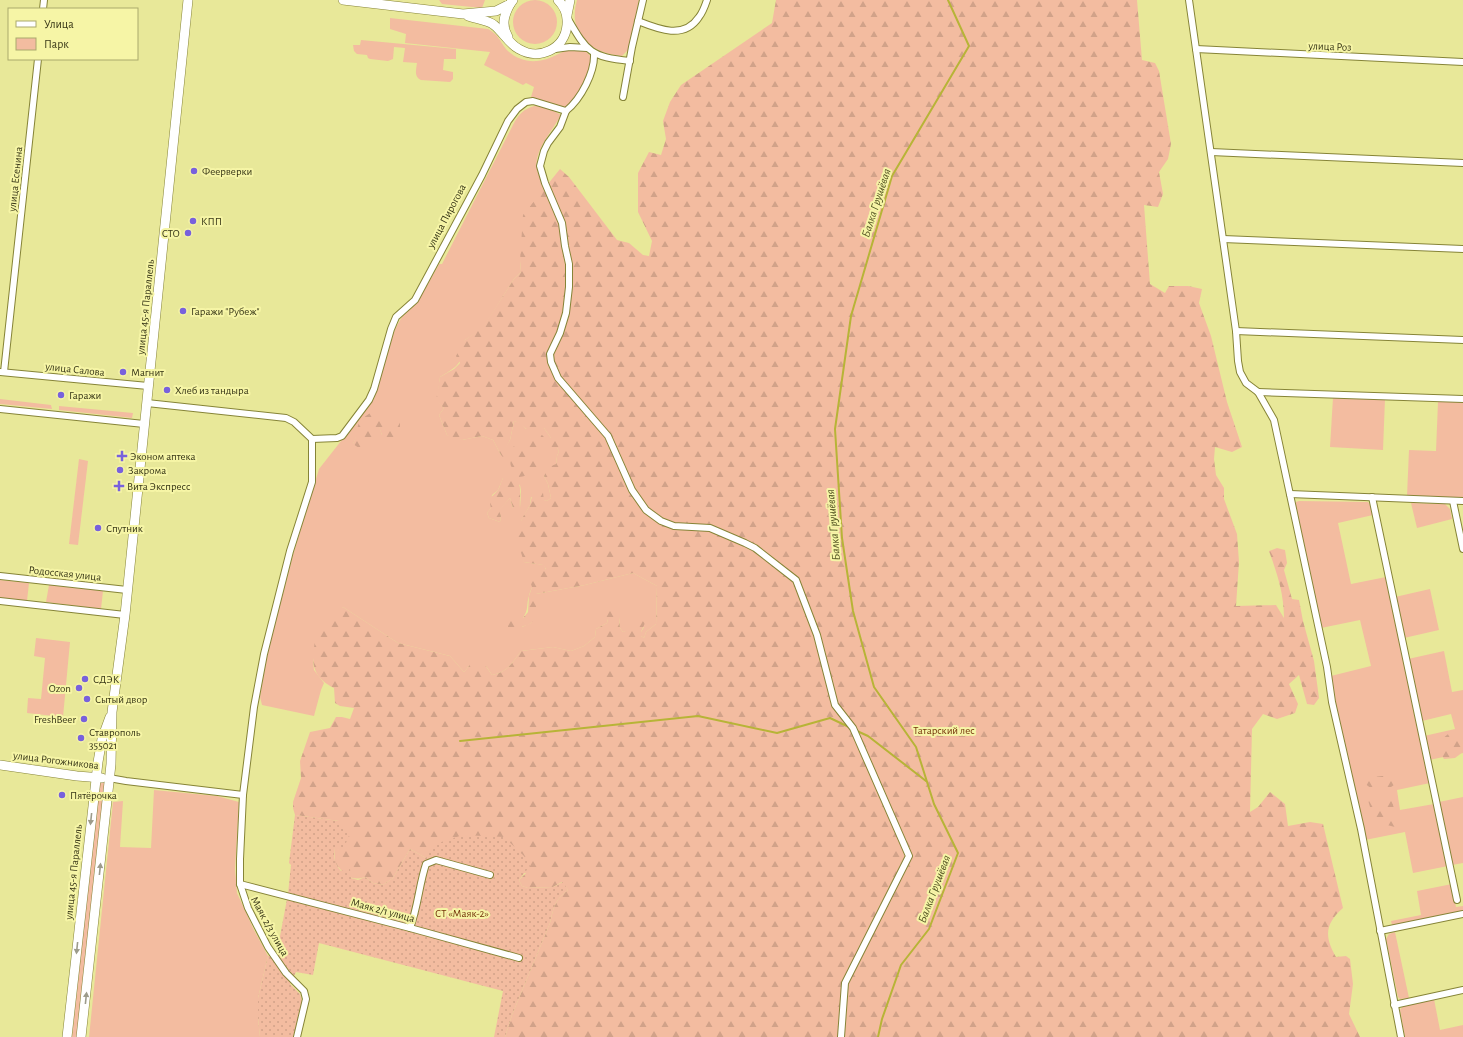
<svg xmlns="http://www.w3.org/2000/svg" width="1463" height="1037" font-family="'Alegreya Sans',sans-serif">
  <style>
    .green { fill: #f3bca0; fill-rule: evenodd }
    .forest { fill: url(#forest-firs) }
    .garden { fill: url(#garden-dots) }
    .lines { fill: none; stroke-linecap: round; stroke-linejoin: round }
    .stream { stroke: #b7b437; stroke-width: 2 }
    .street-casing { stroke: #868437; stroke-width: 8 }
    .secondary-casing { stroke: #868437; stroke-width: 10 }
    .street { stroke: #fff; stroke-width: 6 }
    .secondary { stroke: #fff; stroke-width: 9 }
    .oneway { fill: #9c9b8b }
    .poi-dot { fill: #7861dc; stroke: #f6f5a6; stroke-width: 1.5 }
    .labels { text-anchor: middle; stroke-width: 4; stroke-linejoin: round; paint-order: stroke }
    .street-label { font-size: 11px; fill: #383717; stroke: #f6f5a6 }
    .poi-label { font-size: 11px; fill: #383717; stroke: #f6f5a6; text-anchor: start }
    .park-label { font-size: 11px; fill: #75350c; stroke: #f6f5a6 }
    .water-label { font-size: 12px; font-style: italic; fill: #545423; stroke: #f6f5a6 }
  </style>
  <defs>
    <pattern id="forest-firs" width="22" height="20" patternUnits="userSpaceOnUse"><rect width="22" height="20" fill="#f3bca0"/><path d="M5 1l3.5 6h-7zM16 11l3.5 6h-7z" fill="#d1a289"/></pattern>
    <pattern id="garden-dots" width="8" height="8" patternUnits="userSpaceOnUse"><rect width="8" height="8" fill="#f3bca0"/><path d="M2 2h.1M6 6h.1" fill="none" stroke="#d1a289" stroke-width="1.8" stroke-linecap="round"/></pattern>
  </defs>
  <rect width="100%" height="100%" fill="#e8e899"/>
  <g class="green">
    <polygon points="439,0 485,0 482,8 442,4"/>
    <path d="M 577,0 L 639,0 L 629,49 L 622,56 C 591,53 567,35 577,0 Z"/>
    <circle cx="535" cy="22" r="22"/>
    <path d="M 390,18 L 488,29 C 499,35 499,40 506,49 C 514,58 526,62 537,61 C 556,61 575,36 591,57 L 591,70 L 579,94 L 566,107 L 564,108 L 532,99 L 531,97 L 534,87 L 526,83 L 523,85 L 484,65 L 490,52 L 405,43 L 406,34 L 390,29 Z"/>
    <path d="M 361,40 L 456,49 L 456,59 L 444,59 L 443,70 L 453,72 L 453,79 L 450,82 L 421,80 C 414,77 416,70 417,63 L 403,62 L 405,48 L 394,47 L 393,59 L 388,61 L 370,59 L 368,58 L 367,55 L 357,54 L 354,51 L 353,45 L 360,45 Z"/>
    <path d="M 534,106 C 544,106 553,110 561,115 C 552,132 531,153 538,173 C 540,178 543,183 545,187 L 520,261 L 521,272 L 514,279 L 483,328 L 465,340 C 460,364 462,364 440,377 L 437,401 L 444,408 L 439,415 L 447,435 L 462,440 L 482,436 L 493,440 L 501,455 L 510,440 L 514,421 L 521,423 L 526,429 L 544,428 L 551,438 L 554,447 L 557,448 L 559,451 L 557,456 L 556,464 L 544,476 L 548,484 L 551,498 L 547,501 L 531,497 L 530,505 L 521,521 L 524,562 L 544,565 L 546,570 C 538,573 531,588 529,596 C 526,605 529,609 523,618 L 519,618 L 522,627 L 531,623 L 534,617 L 536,594 L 585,585 L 633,573 L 657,586 L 656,624 L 646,632 L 644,638 L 641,636 L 641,632 L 644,627 L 623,632 L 620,628 L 619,617 L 608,619 L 607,623 L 596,629 L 595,637 L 584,646 L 571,651 L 553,647 L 521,651 C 512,663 508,672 492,675 L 486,666 L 469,666 L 464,672 L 450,656 L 398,643 L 343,607 L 313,660 L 314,670 L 324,683 L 321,690 L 314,716 L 262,705 L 260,697 L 267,655 L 293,555 L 319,469 L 374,399 L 395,329 L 402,317 L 416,304 L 428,284 L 439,264 L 442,264 L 514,123 C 519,114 524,109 534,106 ZM 381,417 L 393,417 L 382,435 L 379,426 L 372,427 L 372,430 L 353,444 L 357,435 ZM 503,478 L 520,485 L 521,491 L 520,508 L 513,508 L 510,498 L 498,511 L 501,516 L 500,522 L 489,518 L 487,513 L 491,508 L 492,495 L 498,490 Z"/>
    <polygon points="1333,398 1385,399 1383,450 1330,447"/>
    <polygon points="0,399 51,405 52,409 0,404"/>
    <polygon points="1438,402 1463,402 1463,498 1407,496 1409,450 1436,451"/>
    <polygon points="59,406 133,413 132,418 59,410"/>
    <polygon points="79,459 88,461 78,545 69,544"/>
    <polygon points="1299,501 1368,502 1370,505 1373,515 1338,523 1351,584 1386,577 1430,783 1397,790 1400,810 1434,804 1448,866 1413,873 1405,832 1365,840 1334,701 1331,676 1371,666 1360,620 1321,628 1295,506 1296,502"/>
    <polygon points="1411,503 1445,504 1450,509 1452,519 1417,528"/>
    <polygon points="0,580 29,583 27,601 0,598"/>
    <polygon points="49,585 103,591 101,609 46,602"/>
    <polygon points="1430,589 1439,630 1404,638 1395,597"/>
    <polygon points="36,638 70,642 63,717 27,713 28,698 41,699 45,658 34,656"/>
    <polygon points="1444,651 1452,692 1463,690 1463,753 1429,760 1424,736 1455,729 1451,714 1422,721 1408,659"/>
    <polygon points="102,781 105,784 78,1037 72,1037 99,782"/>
    <polygon points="154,790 217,796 239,802 235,869 237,893 254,930 268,956 258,998 258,1018 260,1037 89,1037 113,802 123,801 120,847 151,848"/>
    <polygon points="1463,797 1463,863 1452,865 1439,802"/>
    <polygon points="1452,884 1456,907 1463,906 1463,911 1392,925 1391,921 1421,915 1417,891"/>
    <polygon points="1395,932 1409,998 1400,999 1398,997 1386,939 1389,934"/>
    <polygon points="1434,999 1440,1030 1463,1025 1463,1037 1405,1037 1400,1010 1403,1006"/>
  </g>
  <g class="forest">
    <path d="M 776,0 L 1137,0 L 1142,60 L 1155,63 L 1159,71 L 1171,144 L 1168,159 L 1159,172 L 1163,194 L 1158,207 L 1144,205 L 1150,284 L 1165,293 L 1169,286 L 1188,286 L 1202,289 L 1199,303 L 1211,336 L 1227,402 L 1242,447 L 1232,452 L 1215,447 L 1214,459 L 1216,475 L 1224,488 L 1224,499 L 1237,534 L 1239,562 L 1236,606 L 1276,605 L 1284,618 C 1284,594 1277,573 1269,551 L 1277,548 L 1285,550 L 1287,563 L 1284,570 L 1292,599 L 1299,600 L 1303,621 L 1314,661 L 1319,698 L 1314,705 L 1307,704 L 1299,675 L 1289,684 L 1298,704 L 1295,713 L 1277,719 L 1263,714 L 1252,729 L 1250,812 L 1258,807 L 1270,792 L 1285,804 L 1288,826 L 1310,822 L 1323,824 L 1343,908 C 1325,924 1324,936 1336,957 L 1346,956 L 1350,959 L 1353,984 L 1349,1014 L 1360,1037 L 505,1037 L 512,1015 L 550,923 C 554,907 554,901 568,890 L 562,882 L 553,887 L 528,888 L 522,886 L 519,880 L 526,873 L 426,858 L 410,849 L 393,878 L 383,885 L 373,883 L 365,877 C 350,882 344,874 335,863 L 334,847 L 339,821 L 295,815 L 293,808 L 293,802 L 301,778 L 300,761 L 310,732 L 330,728 L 336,717 L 342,717 L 350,719 L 354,708 L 340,706 L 335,703 L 334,688 C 306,674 313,655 317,629 L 343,607 L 398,643 L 450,656 L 464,672 L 469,666 L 471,660 L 481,659 L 492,675 C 508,672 512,663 521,651 L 553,647 L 571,651 L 584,646 L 595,637 L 596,629 L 607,623 L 608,619 L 605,615 L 607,610 L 610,608 L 619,617 L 620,628 L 623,632 L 631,629 L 641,619 L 645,623 L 641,632 L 641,636 L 644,638 L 646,632 L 656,624 L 657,586 L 633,573 L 585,585 L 536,594 C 536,603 538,616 531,623 C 525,628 523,623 518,632 L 511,631 L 508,628 L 508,623 L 511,618 L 523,618 L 528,612 L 529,596 L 532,587 L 529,578 L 535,571 L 541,572 L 546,569 L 543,565 L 524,562 C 520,549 514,534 521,521 C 523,516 526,512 529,507 C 533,498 529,495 540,489 L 543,493 L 544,500 L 547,501 L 551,498 L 548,484 L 544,476 L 549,467 L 556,464 L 557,456 L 559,451 L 557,448 L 551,448 L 549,443 L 551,438 L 544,428 L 532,433 C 525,429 522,423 514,421 L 510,440 L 506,448 L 508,457 L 504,458 L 501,455 L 493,440 L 482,436 L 462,440 L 453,439 L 447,435 L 439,415 L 444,408 L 436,401 L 440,377 L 454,369 L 460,363 L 456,356 L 465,340 L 483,327 L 514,279 L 521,272 L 520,261 L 523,215 L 560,169 L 569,177 L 617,240 L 629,243 L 643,255 L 649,256 L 652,241 L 638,212 L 638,173 L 649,152 L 661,155 L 666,139 L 663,121 L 670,102 L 681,85 L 772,23 Z"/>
    <path d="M 370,413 L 378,414 L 381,417 L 393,417 L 400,420 L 400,434 L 396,436 L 394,440 L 387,440 L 382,435 L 379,427 L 372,427 L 375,440 L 368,440 L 359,448 L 353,444 C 361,427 352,425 370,413 Z"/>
    <path d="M 537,434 L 542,435 L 545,438 L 542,450 L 530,456 L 530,458 L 539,460 C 542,471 528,476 519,477 C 517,473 513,470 511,466 C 509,460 514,441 519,438 L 529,439 Z"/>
    <path d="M 512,473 C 524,485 519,493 520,508 L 516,511 L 513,508 L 510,498 L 499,511 L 501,516 L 500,522 L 489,518 L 487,513 L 491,508 C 488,497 492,497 498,490 C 500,487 501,481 503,478 Z"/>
    <path d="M 1450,733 L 1462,743 L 1463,752 L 1455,758 L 1444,759 C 1437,750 1440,738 1450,733 Z"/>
    <polygon points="1382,776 1394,776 1397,779 1397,783 1391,787 1372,789 1364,783 1365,778"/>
    <polygon points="1374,795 1377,798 1391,797 1399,828 1379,823 1371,810 1367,797"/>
  </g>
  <path class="garden" d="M 295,815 L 339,821 L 350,833 L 344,848 L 334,847 C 334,859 334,862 341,871 L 350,869 L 351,878 L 358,880 L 365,877 L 373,883 L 383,885 L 393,878 L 410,849 L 426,858 L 435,844 L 463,835 L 504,837 L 524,856 L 530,866 L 519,880 L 522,886 L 528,888 L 553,887 L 563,882 L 568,890 C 554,901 554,907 550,923 L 512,1015 L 505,1037 L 494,1037 L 503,991 L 319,943 L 313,975 L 296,972 L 290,984 L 300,994 L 302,1001 L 294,1037 L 260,1037 L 258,1018 L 258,998 L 268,956 L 277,952 L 288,894 L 291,865 L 289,863 Z"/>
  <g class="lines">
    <g class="stream">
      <polyline points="857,731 868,736 926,781"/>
      <polyline points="460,741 698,716 777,733 830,718 851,728"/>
      <polyline points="878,1037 882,1019 901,965 929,929 958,853 934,804 916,747 874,687 853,611 842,538 835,429 851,316 892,176 969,46 948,0"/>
    </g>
    <g class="street-casing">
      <g id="street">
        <polyline points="1189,0 1236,331 1238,361 1240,372 1246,383 1258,392 1274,420 1327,667 1332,702 1361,829 1401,1037"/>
        <polyline points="43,9 44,0"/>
        <path d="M 568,19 C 587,52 591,57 630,61"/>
        <path d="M 638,21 C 658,29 684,40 699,17 C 703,12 705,6 707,0"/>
        <polyline points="555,49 570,47 587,48"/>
        <polyline points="1196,49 1463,62"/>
        <polyline points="623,97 632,47 643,0"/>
        <polyline points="566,111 560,127 548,143 544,151 540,166 545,183 562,223 565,246 569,264 569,287 566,313 560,333 550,354 551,362 558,378 608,436 632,490 646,510 661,521 674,526 710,528 745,543 755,548 796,580 817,635 835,705 853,728 909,856 845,983 841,1037"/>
        <polyline points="1211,152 1463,163"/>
        <polyline points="1223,239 1463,249"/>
        <polyline points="1236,331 1463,340"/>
        <polyline points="0,372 148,386"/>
        <polyline points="4,372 38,59"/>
        <polyline points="1258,392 1463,399"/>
        <polyline points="147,403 286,418 294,422 312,439 312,482 290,551 264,654 254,707 243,795 240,859 240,884 248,908 268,947 286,973 304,991 306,999 297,1037"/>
        <polyline points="0,409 144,424"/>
        <path d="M 312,439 L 337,438 L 342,436 L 369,400 L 374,389 L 391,329 L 396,317 L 415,300 L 482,175 L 508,121 L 517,109 L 526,102 L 533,101 L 566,111 C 581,99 595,72 594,54"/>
        <polyline points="1290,494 1463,501"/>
        <polyline points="1372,497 1457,900"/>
        <polyline points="1453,501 1463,549"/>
        <polyline points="0,576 127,590"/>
        <polyline points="0,601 125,615"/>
        <polyline points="109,778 126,781 243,795"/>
        <polyline points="240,884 410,928 519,958"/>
        <path d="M 410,928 C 418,907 419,885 426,864 L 436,860 L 490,875"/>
        <polyline points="1380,931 1463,914"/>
        <polyline points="1394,1005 1463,990"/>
      </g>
    </g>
    <g class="secondary-casing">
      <g id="secondary">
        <polyline points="343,0 463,14 496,11 510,4 513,0"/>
        <polyline points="567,15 570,0"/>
        <path d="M 468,16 C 476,19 488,20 494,25 C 503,32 509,44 519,49 C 539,61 565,49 567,25 C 568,16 565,7 558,0"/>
        <path d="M 508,37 C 501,25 504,15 510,4"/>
        <polyline points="0,765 77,776 102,778"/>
        <polyline points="67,1037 98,762 102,739 110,717"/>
        <polyline points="81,1037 111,764 112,712 125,615 188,0"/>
      </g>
    </g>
    <use href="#street" class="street"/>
    <use href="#secondary" class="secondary"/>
  </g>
  <defs><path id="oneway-solid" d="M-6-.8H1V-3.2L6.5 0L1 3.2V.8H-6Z"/></defs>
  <g class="oneway">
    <use href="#oneway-solid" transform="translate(91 819) rotate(96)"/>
    <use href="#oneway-solid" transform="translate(100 869) rotate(-84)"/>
    <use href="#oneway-solid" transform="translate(77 948) rotate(96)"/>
    <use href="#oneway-solid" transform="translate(86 998) rotate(-84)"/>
  </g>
  <g class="poi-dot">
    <circle cx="194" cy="171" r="4"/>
    <circle cx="193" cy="221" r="4"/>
    <circle cx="188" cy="233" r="4"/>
    <circle cx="183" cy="311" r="4"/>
    <circle cx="123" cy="372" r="4"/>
    <circle cx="167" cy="390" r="4"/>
    <circle cx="61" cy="395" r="4"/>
    <path d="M120 450h4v4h4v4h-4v4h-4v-4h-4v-4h4z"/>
    <circle cx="120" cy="470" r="4"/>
    <path d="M117 480h4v4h4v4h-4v4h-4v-4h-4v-4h4z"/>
    <circle cx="98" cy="528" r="4"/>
    <circle cx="85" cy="679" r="4"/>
    <circle cx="79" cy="688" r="4"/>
    <circle cx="87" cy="699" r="4"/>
    <circle cx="84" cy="719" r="4"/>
    <circle cx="81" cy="738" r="4"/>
    <circle cx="62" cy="795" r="4"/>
  </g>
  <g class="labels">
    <g class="street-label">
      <text transform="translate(1330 46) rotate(2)" y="4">улица Роз</text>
      <text transform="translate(15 179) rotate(-84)" y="4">улица Есенина</text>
      <text transform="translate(446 216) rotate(-62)" y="4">улица Пирогова</text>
      <text transform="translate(145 307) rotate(-84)" y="4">улица 45-я Параллель</text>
      <text transform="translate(75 369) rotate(6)" y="4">улица Салова</text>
      <text transform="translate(65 573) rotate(6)" y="4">Родосская улица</text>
      <text transform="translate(56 760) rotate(7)" y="4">улица Рогожникова</text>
      <text transform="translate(73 872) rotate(-84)" y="4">улица 45-я Параллель</text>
      <text transform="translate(383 910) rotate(15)" y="4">Маяк 2/1 улица</text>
      <text transform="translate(270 926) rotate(61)" y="4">Маяк 2/3 улица</text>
    </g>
    <g class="poi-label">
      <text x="202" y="175">Феерверки</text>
      <text x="201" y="225">КПП</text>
      <text x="180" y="237" text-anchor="end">СТО</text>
      <text x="191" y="315">Гаражи "Рубеж"</text>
      <text x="131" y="376">Магнит</text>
      <text x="175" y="394">Хлеб из тандыра</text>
      <text x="69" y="399">Гаражи</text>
      <text x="130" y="460">Эконом аптека</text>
      <text x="128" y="474">Закрома</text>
      <text x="127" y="490">Вита Экспресс</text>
      <text x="106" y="532">Спутник</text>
      <text x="93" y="683">СДЭК</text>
      <text x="71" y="692" text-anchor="end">Ozon</text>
      <text x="95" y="703">Сытый двор</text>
      <text x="76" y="723" text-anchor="end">FreshBeer</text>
      <text x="89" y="736">Ставрополь<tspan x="89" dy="13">355021</tspan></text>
      <text x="70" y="799">Пятёрочка</text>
    </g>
    <g class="park-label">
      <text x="944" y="734">Татарский лес</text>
      <text x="462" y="917">СТ «Маяк-2»</text>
    </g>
    <g class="water-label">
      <text transform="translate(876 203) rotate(-72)" y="4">Балка Грушёвая</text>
      <text transform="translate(833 525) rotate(-95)" y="4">Балка Грушёвая</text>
      <text transform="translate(934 889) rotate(-69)" y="4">Балка Грушёвая</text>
    </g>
  </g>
  <rect x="8" y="8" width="130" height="52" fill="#f6f5a6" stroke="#aaa96d"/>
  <rect x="16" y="21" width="20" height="6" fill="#ffffff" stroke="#aaa96d"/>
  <text x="44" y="28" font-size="12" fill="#383717">Улица</text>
  <rect x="16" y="38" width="20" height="12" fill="#f3bca0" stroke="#aaa96d"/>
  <text x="44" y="48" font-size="12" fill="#383717">Парк</text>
</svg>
